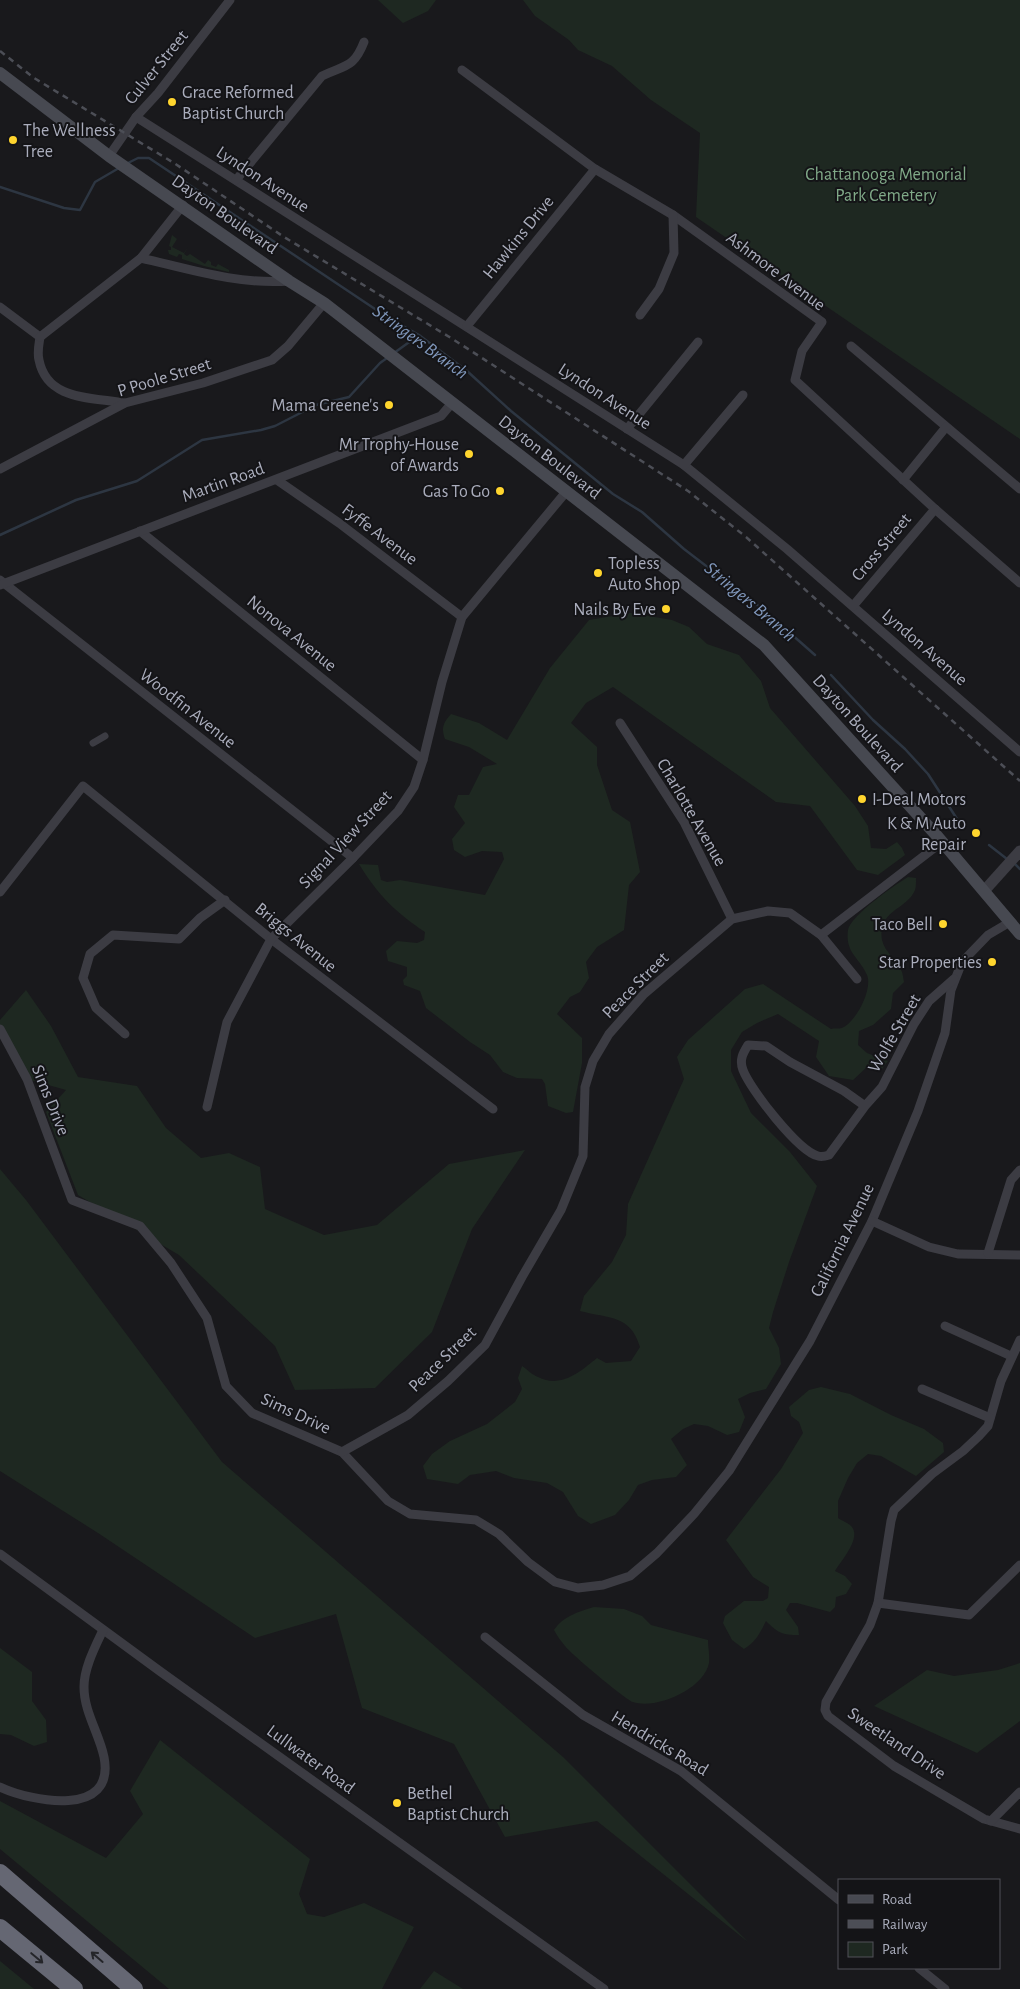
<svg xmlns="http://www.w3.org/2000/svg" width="1020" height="1989" font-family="'Alegreya Sans',sans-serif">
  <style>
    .green { fill: #1e2821 }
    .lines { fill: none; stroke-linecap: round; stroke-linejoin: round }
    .stream { stroke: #2d3642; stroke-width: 2.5 }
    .pedestrian { stroke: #3c3c43; stroke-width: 7 }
    .minor { stroke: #3c3c43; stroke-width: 9 }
    .tertiary { stroke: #3c3c43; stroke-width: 11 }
    .secondary { stroke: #474951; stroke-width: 12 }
    .motorway { stroke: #656773; stroke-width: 18 }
    .rail { stroke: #4c4e56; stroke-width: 2.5; stroke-dasharray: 6 5; stroke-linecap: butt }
    .oneway { stroke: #242529 }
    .poi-dot { fill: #ffd52e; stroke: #141417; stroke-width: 2 }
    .labels { text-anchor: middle; stroke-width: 4; stroke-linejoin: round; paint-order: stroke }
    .street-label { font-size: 18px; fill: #aaadbc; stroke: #141417 }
    .poi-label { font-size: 18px; fill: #aaadbc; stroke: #141417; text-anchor: end }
    .park-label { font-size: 18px; fill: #80a988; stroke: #141417 }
    .water-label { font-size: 19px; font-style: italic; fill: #7f96ba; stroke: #141417 }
  </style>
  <rect width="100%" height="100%" fill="#19191c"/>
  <g class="green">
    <polygon points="378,0 436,0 428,11 403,23"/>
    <polygon points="523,0 1020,0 1020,439 696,217 700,133 651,100 612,66 578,50 569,40 535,16"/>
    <polygon points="172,235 177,239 172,247 184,253 188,247 184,254 187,256 190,254 205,264 208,260 211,262 211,265 216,267 218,264 229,270 229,272 204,266 182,259 182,255 179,254 177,257 169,254 168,250 171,250 171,247 169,246"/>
    <path d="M 631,613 L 672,620 L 689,627 L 707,644 L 739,655 L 761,681 L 770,708 L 855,806 L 868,826 L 871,848 L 886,849 L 897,842 L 902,848 L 905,855 L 878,875 L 857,870 L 810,806 L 776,802 L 613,687 L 586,703 L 571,723 L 597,747 L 597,765 L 612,810 L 630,822 L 640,872 L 629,885 L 624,930 L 597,947 L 586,962 L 589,978 L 580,992 L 570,997 L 557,1014 L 582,1038 L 582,1063 L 573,1112 L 566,1113 L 548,1106 L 545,1084 L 542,1079 L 517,1078 L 503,1072 L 490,1055 L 470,1042 L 426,1008 L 420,991 L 404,985 L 403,980 L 407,976 L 407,967 L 388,961 L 386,951 L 397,941 L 417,943 L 424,940 L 425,932 C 396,913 377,894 359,864 L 378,865 L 381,880 L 387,882 L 400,880 L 485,895 L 504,859 L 502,852 L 482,851 L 465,857 L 454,850 L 452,839 L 465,823 L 454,807 L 458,795 L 469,795 L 483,767 L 497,764 L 469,747 L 445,739 C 441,728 443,723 451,714 L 479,723 L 507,740 L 550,668 L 589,620 Z"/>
    <path d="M 908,877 L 916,878 C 916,882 916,887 915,890 C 907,910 877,910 882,940 C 885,953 897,959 901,970 C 903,973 903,978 904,982 L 893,993 L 891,1009 L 873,1025 L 859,1031 L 858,1045 L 867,1053 L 888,1061 L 882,1069 L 867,1067 L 853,1080 L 829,1076 L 816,1057 L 819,1041 L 778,1014 L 757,1023 L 742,1032 L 731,1050 L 731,1071 L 751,1113 L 790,1152 L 817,1186 L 789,1262 L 773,1312 L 769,1328 L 779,1348 L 781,1364 L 766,1389 L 750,1393 L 738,1399 L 745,1417 L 739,1432 L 727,1435 L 708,1426 L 694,1424 L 683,1429 L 671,1439 L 687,1465 L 676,1477 L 652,1480 L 638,1485 L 629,1500 L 615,1515 L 591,1524 L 578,1516 L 563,1492 L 547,1483 L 514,1478 L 496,1471 L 470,1475 L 458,1484 L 427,1479 L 423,1466 L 432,1454 L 450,1441 L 487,1424 L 515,1402 L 522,1389 L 518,1378 L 522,1366 C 527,1369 532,1375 538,1377 C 561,1389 581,1371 597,1358 L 606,1363 L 631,1361 L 640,1347 C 630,1314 609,1319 580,1311 L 584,1296 L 612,1262 L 626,1235 L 628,1204 L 684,1079 L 677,1057 L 688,1040 L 745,989 L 763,984 L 831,1029 C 834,1028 839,1029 842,1028 C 856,1022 873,989 867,975 C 859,957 845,953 848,930 C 851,915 895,885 908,877 Z"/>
    <polygon points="26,990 51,1026 78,1077 137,1086 166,1128 201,1158 229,1153 260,1167 265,1209 324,1235 377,1225 449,1164 525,1150 472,1229 432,1332 375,1388 295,1390 275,1346 179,1255 78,1195 46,1112 66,1090 27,1079 0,1029 0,1020"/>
    <polygon points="0,1169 26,1200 222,1462 563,1757 748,1942 597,1821 505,1837 454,1744 362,1708 336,1614 255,1638 98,1533 0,1471"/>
    <path d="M 821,1387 L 850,1394 L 891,1415 L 924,1429 L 943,1443 L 944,1452 L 916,1476 L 881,1456 L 868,1454 L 857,1463 L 848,1478 L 838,1501 L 838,1518 C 842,1521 849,1523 852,1527 C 861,1539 841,1561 835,1571 L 845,1576 L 852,1584 L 846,1594 L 836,1597 L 835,1607 L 830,1612 L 797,1603 L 790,1603 L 786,1610 L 798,1627 L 799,1635 C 782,1635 778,1633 766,1621 C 760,1633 756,1642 744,1649 L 732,1640 L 723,1623 L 725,1616 L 744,1601 L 763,1601 L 768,1598 L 769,1587 L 753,1577 L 726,1540 L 781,1469 L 803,1433 L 799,1422 L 791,1416 L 789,1407 L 809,1390 Z"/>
    <path d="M 594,1607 L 624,1609 L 642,1616 L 651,1625 L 708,1640 C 708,1647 710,1657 709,1663 C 704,1689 656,1710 633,1702 C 626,1700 571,1654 565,1646 C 561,1641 557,1636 554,1630 C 563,1616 578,1612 594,1607 Z"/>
    <polygon points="0,1648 32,1672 32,1701 46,1720 47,1742 34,1746 11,1735 0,1734"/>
    <polygon points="1020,1663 1020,1721 977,1753 874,1706 927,1670 954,1676 998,1670"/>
    <polygon points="160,1740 310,1859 299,1894 307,1914 324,1917 364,1903 414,1927 382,1989 169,1989 0,1849 0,1801 106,1858 143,1814 130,1791"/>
    <polygon points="0,1961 34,1989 0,1989"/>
    <polygon points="434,1971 463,1989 420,1989"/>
  </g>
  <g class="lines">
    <g class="stream">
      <polyline points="128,163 138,158 149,158 384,315 419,335 467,371 511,411 613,494 642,512 684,549 765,611 815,655"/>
      <polyline points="0,187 64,208 80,210 95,182 119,168"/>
      <polyline points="394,353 419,335"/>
      <polyline points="0,535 76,500 137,481 202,440 261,430 275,426 316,405 349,397 380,363 387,358"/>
      <polyline points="831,675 873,720 905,749 928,774 959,822"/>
      <polyline points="989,845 1007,859"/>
      <polyline points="1014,863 1020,869"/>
    </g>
    <polyline class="pedestrian" points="93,743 105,736"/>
    <g class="minor">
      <polyline points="462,70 595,169 673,215 822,322 802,351 795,380 935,509 1020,583"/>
      <polyline points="136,117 684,465 787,549 1020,752"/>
      <polyline points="109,156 136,117 158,93 230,0"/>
      <path d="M 236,180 L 322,76 C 345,65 354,68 364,42"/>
      <path d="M 141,258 C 189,269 239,285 289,281"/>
      <path d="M 0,307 L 40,337 C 39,344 37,353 39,360 C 47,401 92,397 124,403"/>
      <polyline points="640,315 659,289 674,253 673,215"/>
      <polyline points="467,326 595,169"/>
      <polyline points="40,337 141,258 183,205"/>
      <polyline points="851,346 1020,489"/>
      <polyline points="627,429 698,342"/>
      <polyline points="684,465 743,395"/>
      <polyline points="0,469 125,403 203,383 272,360 288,346 324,303"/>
      <polyline points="277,480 339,523 462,617"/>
      <polyline points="903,480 946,427"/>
      <polyline points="140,531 423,760"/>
      <polyline points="0,580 353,858"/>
      <polyline points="0,585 441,416 452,403"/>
      <polyline points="853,606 935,509"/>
      <polyline points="620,723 684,822 732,919"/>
      <polyline points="0,892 83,786 271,939 493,1109"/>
      <polyline points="821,935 857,979"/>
      <polyline points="0,1029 27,1079 72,1200 140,1226 171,1263 207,1318 226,1386 252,1413 342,1452 388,1501 410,1514 476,1520 499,1534 528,1562 555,1582 578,1588 603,1585 630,1576 657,1553 694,1514 729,1471 810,1341 872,1221 918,1111 945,1033 951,990 962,962 988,935 1010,922"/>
      <polyline points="125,1034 96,1008 83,978 90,954 113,935 179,939 200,918 225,900"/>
      <path d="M 865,1106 L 844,1091 L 790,1062 L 766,1046 L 748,1045 C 743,1053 739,1060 743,1070 C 750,1089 798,1151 818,1156 C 821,1157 826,1156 829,1155 L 865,1106 L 882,1087 L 914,1024 L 929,1001 L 954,979"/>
      <polyline points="207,1107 227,1022 271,939 353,858 398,811 414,787 423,760 442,682 462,617 566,492"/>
      <polyline points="872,1221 929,1247 958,1254 1020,1255"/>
      <polyline points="988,1253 1011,1180 1020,1170"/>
      <polyline points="945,1326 1011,1356"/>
      <polyline points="1020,1340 1001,1381 988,1426 979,1436 963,1451 932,1474 894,1510 891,1521 878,1603 870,1625 826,1702 825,1710 828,1716 894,1766 984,1819 1020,1829"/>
      <polyline points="922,1389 990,1418"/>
      <polyline points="342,1452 408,1415 448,1381 485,1345 522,1277 561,1210 583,1156 585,1087 593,1061 609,1034 644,994 732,919 768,911 790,913 821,935 942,842"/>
      <polyline points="0,1554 161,1672 604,1989"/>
      <polyline points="878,1603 969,1615 1020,1565"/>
      <polyline points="485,1637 583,1715 681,1771 839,1900"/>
      <path d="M 0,1787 C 32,1802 116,1818 104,1757 C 99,1733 84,1712 84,1687 C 84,1668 95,1647 103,1630"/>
      <polyline points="991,1821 1020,1792"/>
      <polyline points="919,1968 945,1989"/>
    </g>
    <polyline class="tertiary" points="984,891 1020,851"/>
    <polyline class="secondary" points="0,73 109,156 289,281 324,303 764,645 938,837 1020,934"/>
    <g class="motorway">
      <polyline points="0,1873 134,1989"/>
      <polyline points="0,1928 74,1989"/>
    </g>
    <polyline class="rail" points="0,51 34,78 174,163 284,237 451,338 688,491 746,537 1020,781"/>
  </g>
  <defs><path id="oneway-shaft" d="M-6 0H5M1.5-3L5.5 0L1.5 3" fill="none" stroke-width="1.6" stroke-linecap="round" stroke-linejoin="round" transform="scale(1.25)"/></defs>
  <g class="oneway">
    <use href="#oneway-shaft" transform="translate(97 1957) rotate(-139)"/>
    <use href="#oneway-shaft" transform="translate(37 1958) rotate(40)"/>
  </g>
  <g class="poi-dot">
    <circle cx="172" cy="102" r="5"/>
    <circle cx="13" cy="140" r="5"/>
    <circle cx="389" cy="405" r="5"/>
    <circle cx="469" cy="454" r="5"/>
    <circle cx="500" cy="491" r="5"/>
    <circle cx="598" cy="573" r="5"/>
    <circle cx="666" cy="609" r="5"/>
    <circle cx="862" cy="799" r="5"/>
    <circle cx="976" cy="833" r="5"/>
    <circle cx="943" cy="924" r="5"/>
    <circle cx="992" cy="962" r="5"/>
    <circle cx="397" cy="1803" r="5"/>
  </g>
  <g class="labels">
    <g class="street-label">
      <text transform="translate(156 67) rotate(-51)" y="6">Culver Street</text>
      <text transform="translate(263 179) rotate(33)" y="6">Lyndon Avenue</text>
      <text transform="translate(225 214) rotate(35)" y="6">Dayton Boulevard</text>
      <text transform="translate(518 237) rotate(-51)" y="6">Hawkins Drive</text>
      <text transform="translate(776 271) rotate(37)" y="6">Ashmore Avenue</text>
      <text transform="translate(164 377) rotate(-17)" y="6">P Poole Street</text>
      <text transform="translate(605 396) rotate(33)" y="6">Lyndon Avenue</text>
      <text transform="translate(550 457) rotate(38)" y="6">Dayton Boulevard</text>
      <text transform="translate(223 482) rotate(-20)" y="6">Martin Road</text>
      <text transform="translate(380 534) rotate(37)" y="6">Fyffe Avenue</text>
      <text transform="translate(881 547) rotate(-50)" y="6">Cross Street</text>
      <text transform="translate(292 633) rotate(39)" y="6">Nonova Avenue</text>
      <text transform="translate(925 647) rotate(41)" y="6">Lyndon Avenue</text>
      <text transform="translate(188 708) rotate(38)" y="6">Woodfin Avenue</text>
      <text transform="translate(858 723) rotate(48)" y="6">Dayton Boulevard</text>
      <text transform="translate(692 812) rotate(60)" y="6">Charlotte Avenue</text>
      <text transform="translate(345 839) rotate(-47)" y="6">Signal View Street</text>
      <text transform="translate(296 937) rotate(39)" y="6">Briggs Avenue</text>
      <text transform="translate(635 985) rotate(-45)" y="6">Peace Street</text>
      <text transform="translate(894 1033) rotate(-60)" y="6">Wolfe Street</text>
      <text transform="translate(51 1100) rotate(68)" y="6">Sims Drive</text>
      <text transform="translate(842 1240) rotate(-64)" y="6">California Avenue</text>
      <text transform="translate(442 1359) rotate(-44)" y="6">Peace Street</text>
      <text transform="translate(296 1413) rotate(25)" y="6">Sims Drive</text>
      <text transform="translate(660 1743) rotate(31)" y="6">Hendricks Road</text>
      <text transform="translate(897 1743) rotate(34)" y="6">Sweetland Drive</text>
      <text transform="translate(311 1759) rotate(36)" y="6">Lullwater Road</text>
    </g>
    <g class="poi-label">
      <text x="182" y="98" text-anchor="start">Grace Reformed<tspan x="182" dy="21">Baptist Church</tspan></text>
      <text x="23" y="136" text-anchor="start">The Wellness<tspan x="23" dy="21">Tree</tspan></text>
      <text x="379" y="411">Mama Greene's</text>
      <text x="459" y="450">Mr Trophy-House<tspan x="459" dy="21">of Awards</tspan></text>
      <text x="490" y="497">Gas To Go</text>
      <text x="608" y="569" text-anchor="start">Topless<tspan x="608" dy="21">Auto Shop</tspan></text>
      <text x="656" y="615">Nails By Eve</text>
      <text x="872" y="805" text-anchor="start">I-Deal Motors</text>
      <text x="966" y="829">K &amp; M Auto<tspan x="966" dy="21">Repair</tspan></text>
      <text x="933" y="930">Taco Bell</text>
      <text x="982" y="968">Star Properties</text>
      <text x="407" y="1799" text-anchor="start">Bethel<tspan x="407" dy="21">Baptist Church</tspan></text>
    </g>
    <g class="park-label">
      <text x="886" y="180">Chattanooga Memorial<tspan x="886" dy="21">Park Cemetery</tspan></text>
    </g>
    <g class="water-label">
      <text transform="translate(421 341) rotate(36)" y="7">Stringers Branch</text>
      <text transform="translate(751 601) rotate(40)" y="7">Stringers Branch</text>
    </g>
  </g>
  <rect x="838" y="1879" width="162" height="90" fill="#141417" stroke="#505159"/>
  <rect x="848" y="1895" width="25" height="8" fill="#474951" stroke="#505159"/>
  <text x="882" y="1904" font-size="15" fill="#aaadbc">Road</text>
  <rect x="848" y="1920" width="25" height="8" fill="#4c4e56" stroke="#505159"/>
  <text x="882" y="1929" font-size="15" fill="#aaadbc">Railway</text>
  <rect x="848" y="1942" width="25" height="15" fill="#1e2821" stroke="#505159"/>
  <text x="882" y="1954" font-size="15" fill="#aaadbc">Park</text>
</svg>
